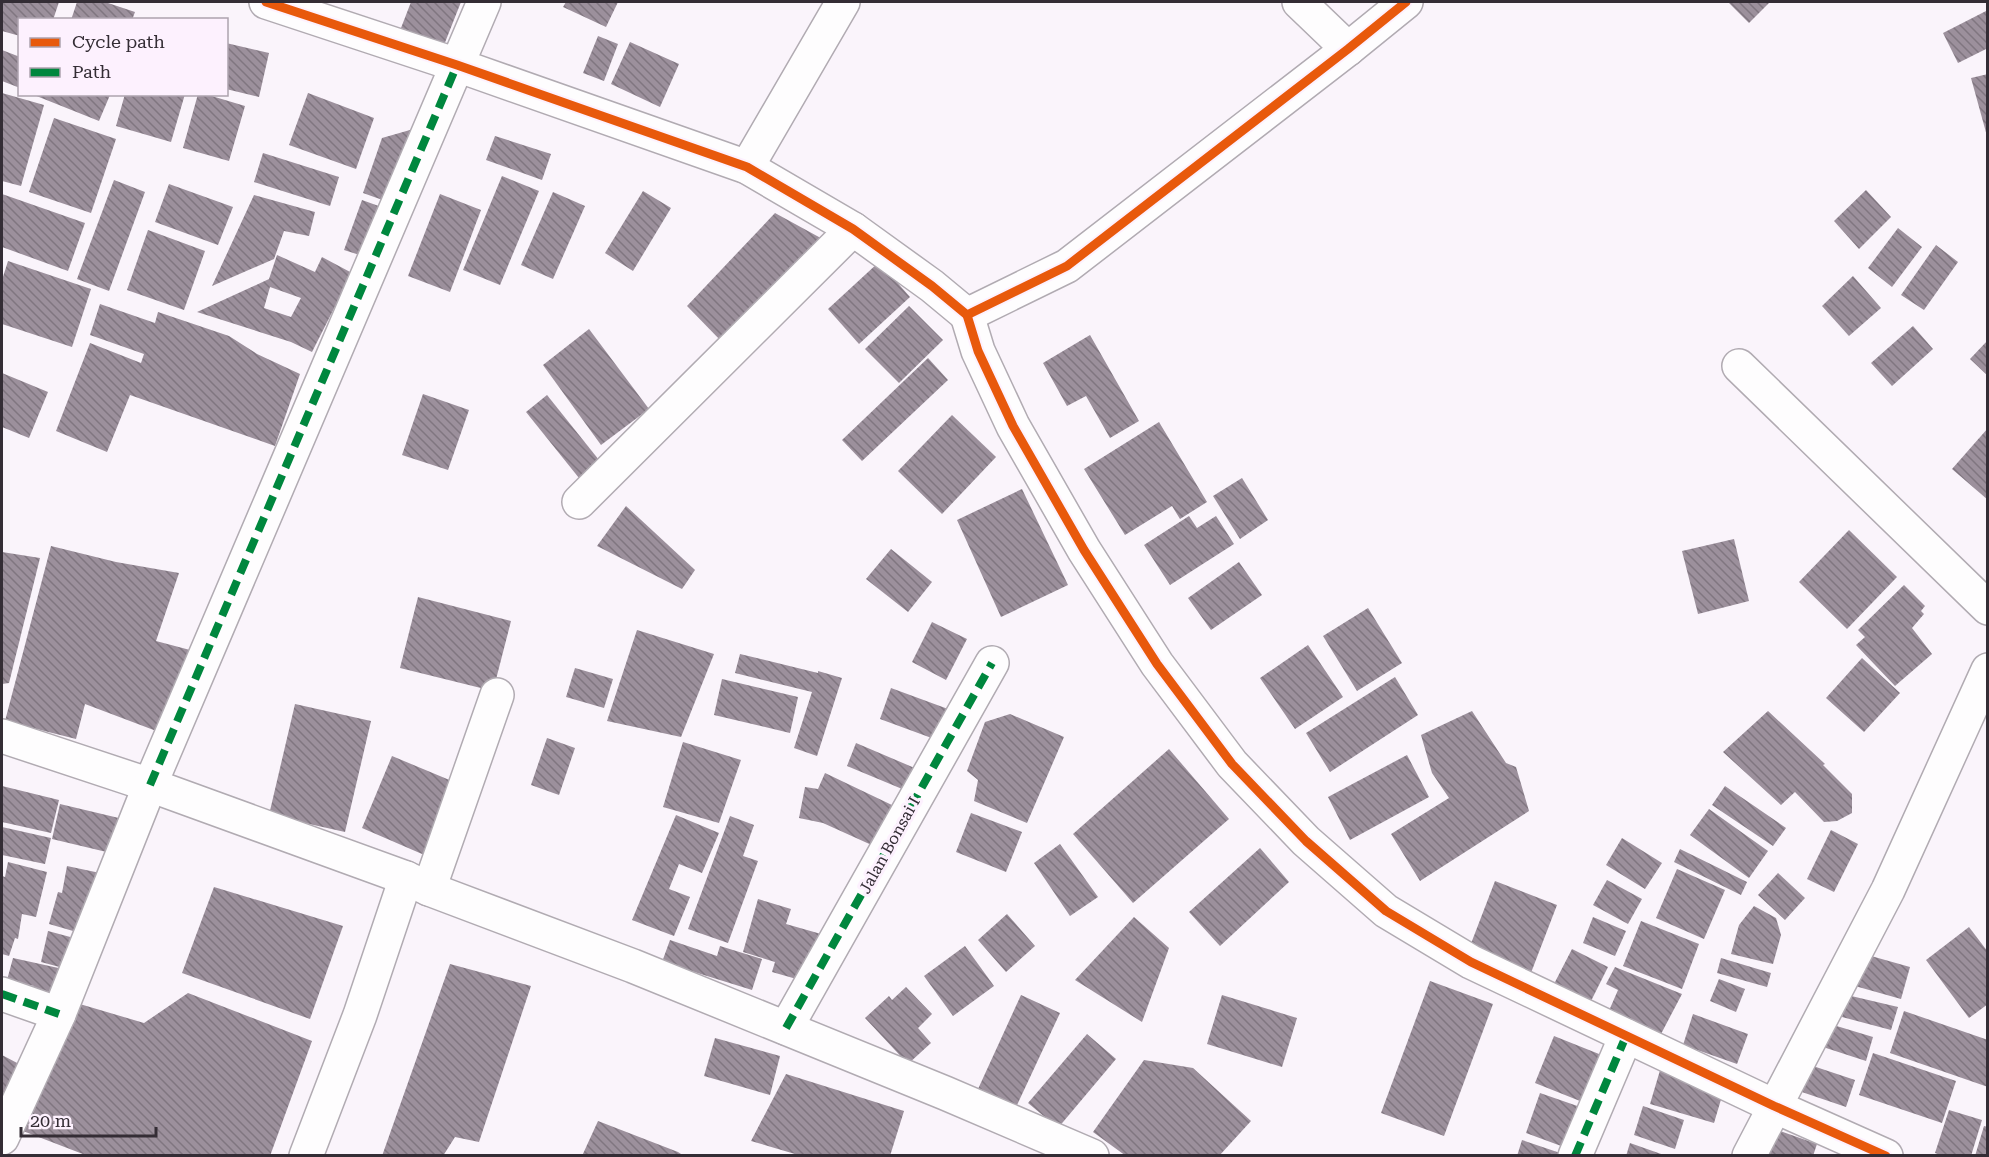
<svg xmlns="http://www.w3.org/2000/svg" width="1989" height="1157" font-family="'Roboto Serif',serif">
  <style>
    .building { fill: url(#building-back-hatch); fill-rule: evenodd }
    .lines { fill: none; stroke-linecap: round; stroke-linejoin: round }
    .minor-casing { stroke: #b1abb2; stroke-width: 36 }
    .minor { stroke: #fefdfe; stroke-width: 33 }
    .quiet { stroke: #00873e; stroke-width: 8; stroke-dasharray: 15 8; stroke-linecap: butt }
    .cycleway-casing { stroke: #fdf1fe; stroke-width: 13 }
    .cycleway { stroke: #e8590c; stroke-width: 9 }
    .labels { text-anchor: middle; stroke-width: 6; stroke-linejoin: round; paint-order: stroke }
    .street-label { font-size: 16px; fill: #342d35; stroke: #fdf1fe }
  </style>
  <defs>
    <pattern id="building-back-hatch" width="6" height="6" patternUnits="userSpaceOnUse" patternTransform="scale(1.5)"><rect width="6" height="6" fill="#9c909c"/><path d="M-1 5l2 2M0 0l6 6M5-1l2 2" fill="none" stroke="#807680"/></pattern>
  </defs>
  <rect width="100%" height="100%" fill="#faf4fb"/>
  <g class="building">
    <polygon points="2,2 59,2 53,20 20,20 20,36 2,31"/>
    <polygon points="77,2 105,2 135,12 132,20 71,20"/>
    <polygon points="411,2 461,2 444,45 401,28"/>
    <polygon points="566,2 618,2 606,27 563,7"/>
    <polygon points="1728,2 1770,2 1749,23"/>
    <polygon points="1988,10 1988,48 1958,63 1943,33"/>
    <polygon points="598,36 618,44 604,81 583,73"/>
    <polygon points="630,42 679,64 660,107 611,84"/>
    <polygon points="226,43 269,53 259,97 226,89"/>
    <polygon points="2,50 20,57 20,88 2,81"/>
    <polygon points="1988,74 1988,136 1987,136 1971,78"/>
    <polygon points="2,93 44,105 21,186 2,181"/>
    <polygon points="308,93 374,118 356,169 289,145"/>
    <polygon points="109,94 110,95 99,121 34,95"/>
    <polygon points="125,94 185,94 171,142 116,126"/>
    <polygon points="198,94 205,94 245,106 229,161 183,148"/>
    <polygon points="54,118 116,139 91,213 29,192"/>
    <polygon points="417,128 391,203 363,193 382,138"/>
    <polygon points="495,136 551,154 542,180 486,160"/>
    <polygon points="263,153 339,177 330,206 254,182"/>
    <polygon points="502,176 539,191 500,285 463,270"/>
    <polygon points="114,180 145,192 109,291 77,279"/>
    <polygon points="169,184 233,207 218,245 155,222"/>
    <polygon points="1866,190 1891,217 1859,249 1834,221"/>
    <polygon points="643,191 671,208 633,271 605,253"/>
    <polygon points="553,192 585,206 553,279 521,265"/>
    <polygon points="2,194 85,223 68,271 2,247"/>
    <polygon points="440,194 481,210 450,292 408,276"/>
    <polygon points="254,195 315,212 309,236 284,231 274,259 212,286"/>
    <polygon points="362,200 387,209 369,258 344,250"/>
    <polygon points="775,213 828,242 723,343 687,306"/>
    <polygon points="1898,228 1922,247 1892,287 1868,268"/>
    <polygon points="148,230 205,251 184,310 127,290"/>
    <polygon points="1936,245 1958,262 1924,310 1901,295"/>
    <path d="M 277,255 L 315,272 L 322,257 L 352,273 L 312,352 L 291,342 L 197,312 L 269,279 ZM 270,287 L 301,298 L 291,317 L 264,308 Z"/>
    <polygon points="8,261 91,289 72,347 2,324 2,280"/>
    <polygon points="879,262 910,297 859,344 828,309"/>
    <polygon points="1853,276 1881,308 1849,336 1822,306"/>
    <polygon points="100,304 155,323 158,312 229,336 257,354 300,374 275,446 130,395 107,452 56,431 90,343 141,363 144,354 90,335"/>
    <polygon points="909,306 943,340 899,383 865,349"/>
    <polygon points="1913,326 1933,349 1892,386 1871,363"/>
    <polygon points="589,329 649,409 601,445 543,365"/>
    <polygon points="1090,335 1139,421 1110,438 1086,396 1067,406 1043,363"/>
    <polygon points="1988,340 1988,376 1970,359"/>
    <polygon points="928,358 948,380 862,461 842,440"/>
    <polygon points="2,373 48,392 29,438 2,427"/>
    <polygon points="423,394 469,410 448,470 402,455"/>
    <polygon points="547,395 599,460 579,478 526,412"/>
    <polygon points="952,415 996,457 942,514 898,471"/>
    <polygon points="1159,422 1207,502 1180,519 1172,506 1125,535 1084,469"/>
    <polygon points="1988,428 1988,500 1952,469"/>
    <polygon points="1242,478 1268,520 1240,539 1213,496"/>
    <polygon points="1022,489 1068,585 1001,617 957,520"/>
    <polygon points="626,506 695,570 682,589 597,546"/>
    <polygon points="1189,516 1197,528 1216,516 1234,544 1170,585 1144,545"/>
    <polygon points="1849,530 1897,577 1847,629 1799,582"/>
    <polygon points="1734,539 1749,601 1698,614 1682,551"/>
    <polygon points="51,546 116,562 179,573 156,641 190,650 159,732 85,704 76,739 5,721"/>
    <polygon points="891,549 932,582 908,612 866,579"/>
    <polygon points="2,552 40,558 9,683 2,684"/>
    <polygon points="1239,562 1262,595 1211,630 1188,598"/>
    <polygon points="1904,585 1925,606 1921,611 1924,614 1912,628 1932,654 1895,686 1856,645 1865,637 1858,630"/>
    <polygon points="418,597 511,621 493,691 400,668"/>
    <polygon points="1368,608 1402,663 1357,691 1323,636"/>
    <polygon points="932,622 967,639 946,680 912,662"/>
    <polygon points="637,630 714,654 681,737 607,721"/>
    <polygon points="1308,645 1343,697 1295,729 1260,678"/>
    <polygon points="740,654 818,673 818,671 842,678 817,756 794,748 812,692 735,673"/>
    <polygon points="1862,658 1900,693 1864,732 1826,698"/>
    <polygon points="575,668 613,679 604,708 566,697"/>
    <polygon points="1395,677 1418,715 1330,772 1306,733"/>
    <polygon points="722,679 798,697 790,733 714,715"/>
    <polygon points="891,688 948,709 937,740 880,719"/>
    <polygon points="295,704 371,721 345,832 269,815"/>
    <polygon points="1472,711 1506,763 1516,767 1529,811 1420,881 1391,834 1449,798 1432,773 1421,735"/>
    <polygon points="1768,711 1825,764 1823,765 1852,794 1852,813 1837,821 1824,822 1795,792 1781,805 1723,752"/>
    <polygon points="1010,714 1064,737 1027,823 974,801 978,780 967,771 985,722"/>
    <polygon points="547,738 575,748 559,795 531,785"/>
    <polygon points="683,742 741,760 719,823 663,807"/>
    <polygon points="856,743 917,769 907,791 847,766"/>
    <polygon points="1169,749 1229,819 1133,903 1073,834"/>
    <polygon points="1407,755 1429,797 1350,840 1328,797"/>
    <polygon points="392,756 459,784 429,857 362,828"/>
    <polygon points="825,773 894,806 876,847 823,823 799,818 805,787 818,789"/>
    <polygon points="2,786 59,800 51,833 2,822"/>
    <polygon points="1725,786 1786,828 1773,846 1712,805"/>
    <polygon points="60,804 123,819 115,854 52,839"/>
    <polygon points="1709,809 1768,851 1749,878 1690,835"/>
    <polygon points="971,813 1022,832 1006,872 956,852"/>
    <polygon points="676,815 719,833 702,873 679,864 669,889 690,897 674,936 632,920"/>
    <polygon points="730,816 754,825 743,856 758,861 728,943 688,929"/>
    <polygon points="2,827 51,838 45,864 2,855"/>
    <polygon points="1831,830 1858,844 1834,892 1807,879"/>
    <polygon points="1622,838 1662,863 1645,889 1606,865"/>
    <polygon points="1060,844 1098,897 1070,916 1034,863"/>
    <polygon points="1260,848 1289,882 1220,946 1189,912"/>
    <polygon points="1680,849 1747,882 1741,895 1674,862"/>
    <polygon points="8,862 47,872 36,917 22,914 18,939 15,938 9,956 2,954 2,876 5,877"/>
    <polygon points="67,866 100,873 80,933 49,924 58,892 62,893"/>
    <polygon points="1677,869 1725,890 1704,939 1656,918"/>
    <polygon points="1778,873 1805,898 1785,920 1758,895"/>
    <polygon points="1607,880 1642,899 1628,924 1593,905"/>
    <polygon points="1495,881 1557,905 1529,978 1467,954"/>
    <polygon points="214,887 343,926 310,1019 182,973"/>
    <polygon points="758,899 791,909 786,924 821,934 807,982 772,972 775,962 743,952"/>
    <polygon points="1754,906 1776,918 1781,935 1773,964 1731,954 1739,925"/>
    <polygon points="1007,914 1035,946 1006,972 978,940"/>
    <polygon points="1134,917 1169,948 1142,1022 1075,980"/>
    <polygon points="1593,917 1626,931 1615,956 1583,943"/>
    <polygon points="1641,921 1699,944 1682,989 1623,966"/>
    <polygon points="1969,927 1988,952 1988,1004 1969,1018 1926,960"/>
    <polygon points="48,931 74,938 67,969 41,962"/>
    <polygon points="670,940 717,956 720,946 762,959 752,990 662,962"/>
    <polygon points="965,946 994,986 953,1016 924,976"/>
    <polygon points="1572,949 1608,967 1590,1003 1554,984"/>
    <polygon points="1864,954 1910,967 1901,999 1855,986"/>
    <polygon points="13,958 63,969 54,1004 31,998 34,986 7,980"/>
    <polygon points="1721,958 1771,973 1767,987 1717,973"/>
    <polygon points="450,964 531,986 479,1142 455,1137 443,1156 382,1156"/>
    <polygon points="1615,967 1682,994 1661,1034 1608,1013 1618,990 1606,984"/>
    <polygon points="1719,979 1745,989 1736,1012 1710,1001"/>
    <polygon points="1430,981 1493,1004 1444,1136 1381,1113"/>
    <polygon points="906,987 932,1014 918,1028 931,1043 908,1064 865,1018 889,996 892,1000"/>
    <polygon points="188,993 312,1041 270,1156 88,1156 23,1131 73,1002 144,1023"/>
    <polygon points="1021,995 1060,1013 1011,1118 973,1100"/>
    <polygon points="1222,995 1297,1018 1282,1067 1207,1044"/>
    <polygon points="1847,995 1898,1007 1891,1030 1842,1017"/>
    <polygon points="1904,1011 1988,1040 1988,1087 1890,1053"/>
    <polygon points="1693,1014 1748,1034 1737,1064 1683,1045"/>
    <polygon points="1830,1024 1873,1037 1866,1061 1823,1047"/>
    <polygon points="1087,1034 1116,1059 1058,1128 1028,1103"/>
    <polygon points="1554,1036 1609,1058 1590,1105 1535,1083"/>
    <polygon points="715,1038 780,1056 770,1095 704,1076"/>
    <polygon points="1873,1053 1956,1081 1942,1123 1859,1095"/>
    <polygon points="2,1055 19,1064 2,1101"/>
    <polygon points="1144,1060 1193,1068 1251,1121 1219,1156 1126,1156 1093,1132"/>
    <polygon points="1804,1063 1855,1080 1846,1107 1796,1090"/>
    <polygon points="1661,1067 1725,1086 1714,1123 1650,1104"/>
    <polygon points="786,1074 904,1111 890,1156 795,1156 795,1154 751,1141"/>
    <polygon points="1540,1093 1586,1109 1572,1150 1526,1133"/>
    <polygon points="1643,1106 1684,1120 1675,1149 1634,1135"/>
    <polygon points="1949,1110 1982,1120 1971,1156 1944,1156 1935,1153"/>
    <polygon points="598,1121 678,1152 684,1156 582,1156"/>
    <polygon points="1984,1126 1988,1127 1988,1156 1975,1156"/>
    <polygon points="1772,1128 1817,1144 1813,1156 1763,1156"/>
    <polygon points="1522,1140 1566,1155 1566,1156 1517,1156"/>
    <polygon points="1630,1143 1664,1155 1664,1156 1626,1156"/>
  </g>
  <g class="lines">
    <g class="minor-casing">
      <g id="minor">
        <polyline points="266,2 457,65 747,167 853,229 932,286 967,315 1067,266 1348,49 1406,2"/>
        <polyline points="1299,2 1348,49"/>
        <polyline points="747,167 843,2"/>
        <polyline points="967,315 978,351 1013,426 1084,550 1157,664 1232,764 1306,841 1386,911 1471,962 1774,1106 1886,1156"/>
        <polyline points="1739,366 1988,608"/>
        <polyline points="579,502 853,229"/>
        <polyline points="2,736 150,785 406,878 429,889 633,966 945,1093 1092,1156"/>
        <polyline points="429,889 497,695"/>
        <polyline points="2,994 59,1014"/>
        <polyline points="786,1028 992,663"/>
        <polyline points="2,1138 59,1014 150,785 484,2"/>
        <polyline points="306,1156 360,1015 406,878"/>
        <polyline points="1575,1156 1626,1036"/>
        <polyline points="1749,1156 1888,890 1988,670"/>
      </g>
    </g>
    <use href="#minor" class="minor"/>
    <g class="quiet">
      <polyline points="150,785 457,65"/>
      <polyline points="2,994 59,1014"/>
      <polyline points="786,1028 992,663"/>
      <polyline points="1575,1156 1626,1036"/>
    </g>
    <g class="cycleway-casing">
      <g id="cycleway">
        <polyline points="266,2 457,65 747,167 853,229 932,286 967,315 1067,266 1348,49 1406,2"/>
        <polyline points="967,315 978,351 1013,426 1084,550 1157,664 1232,764 1306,841 1386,911 1471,962 1774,1106 1886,1156"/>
      </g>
    </g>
    <use href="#cycleway" class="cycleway"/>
  </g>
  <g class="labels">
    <g class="street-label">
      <text transform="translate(889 845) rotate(-61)" y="6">Jalan Bonsai I</text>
    </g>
  </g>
  <rect width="1989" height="1157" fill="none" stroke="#342d35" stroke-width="6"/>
  <rect x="18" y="18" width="210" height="78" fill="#fdf1fe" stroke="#ada3ae" stroke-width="1.5"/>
  <rect x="30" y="38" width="30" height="9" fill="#e8590c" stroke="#ada3ae" stroke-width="1.5"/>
  <text x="72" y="48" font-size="18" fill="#342d35">Cycle path</text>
  <rect x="30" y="68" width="30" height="9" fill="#00873e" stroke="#ada3ae" stroke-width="1.5"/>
  <text x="72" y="78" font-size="18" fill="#342d35">Path</text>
  <path d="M21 1127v9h135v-9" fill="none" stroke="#342d35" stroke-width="3"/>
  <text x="30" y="1127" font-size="18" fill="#342d35" stroke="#fdf1fe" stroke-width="4.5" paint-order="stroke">20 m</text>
</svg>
